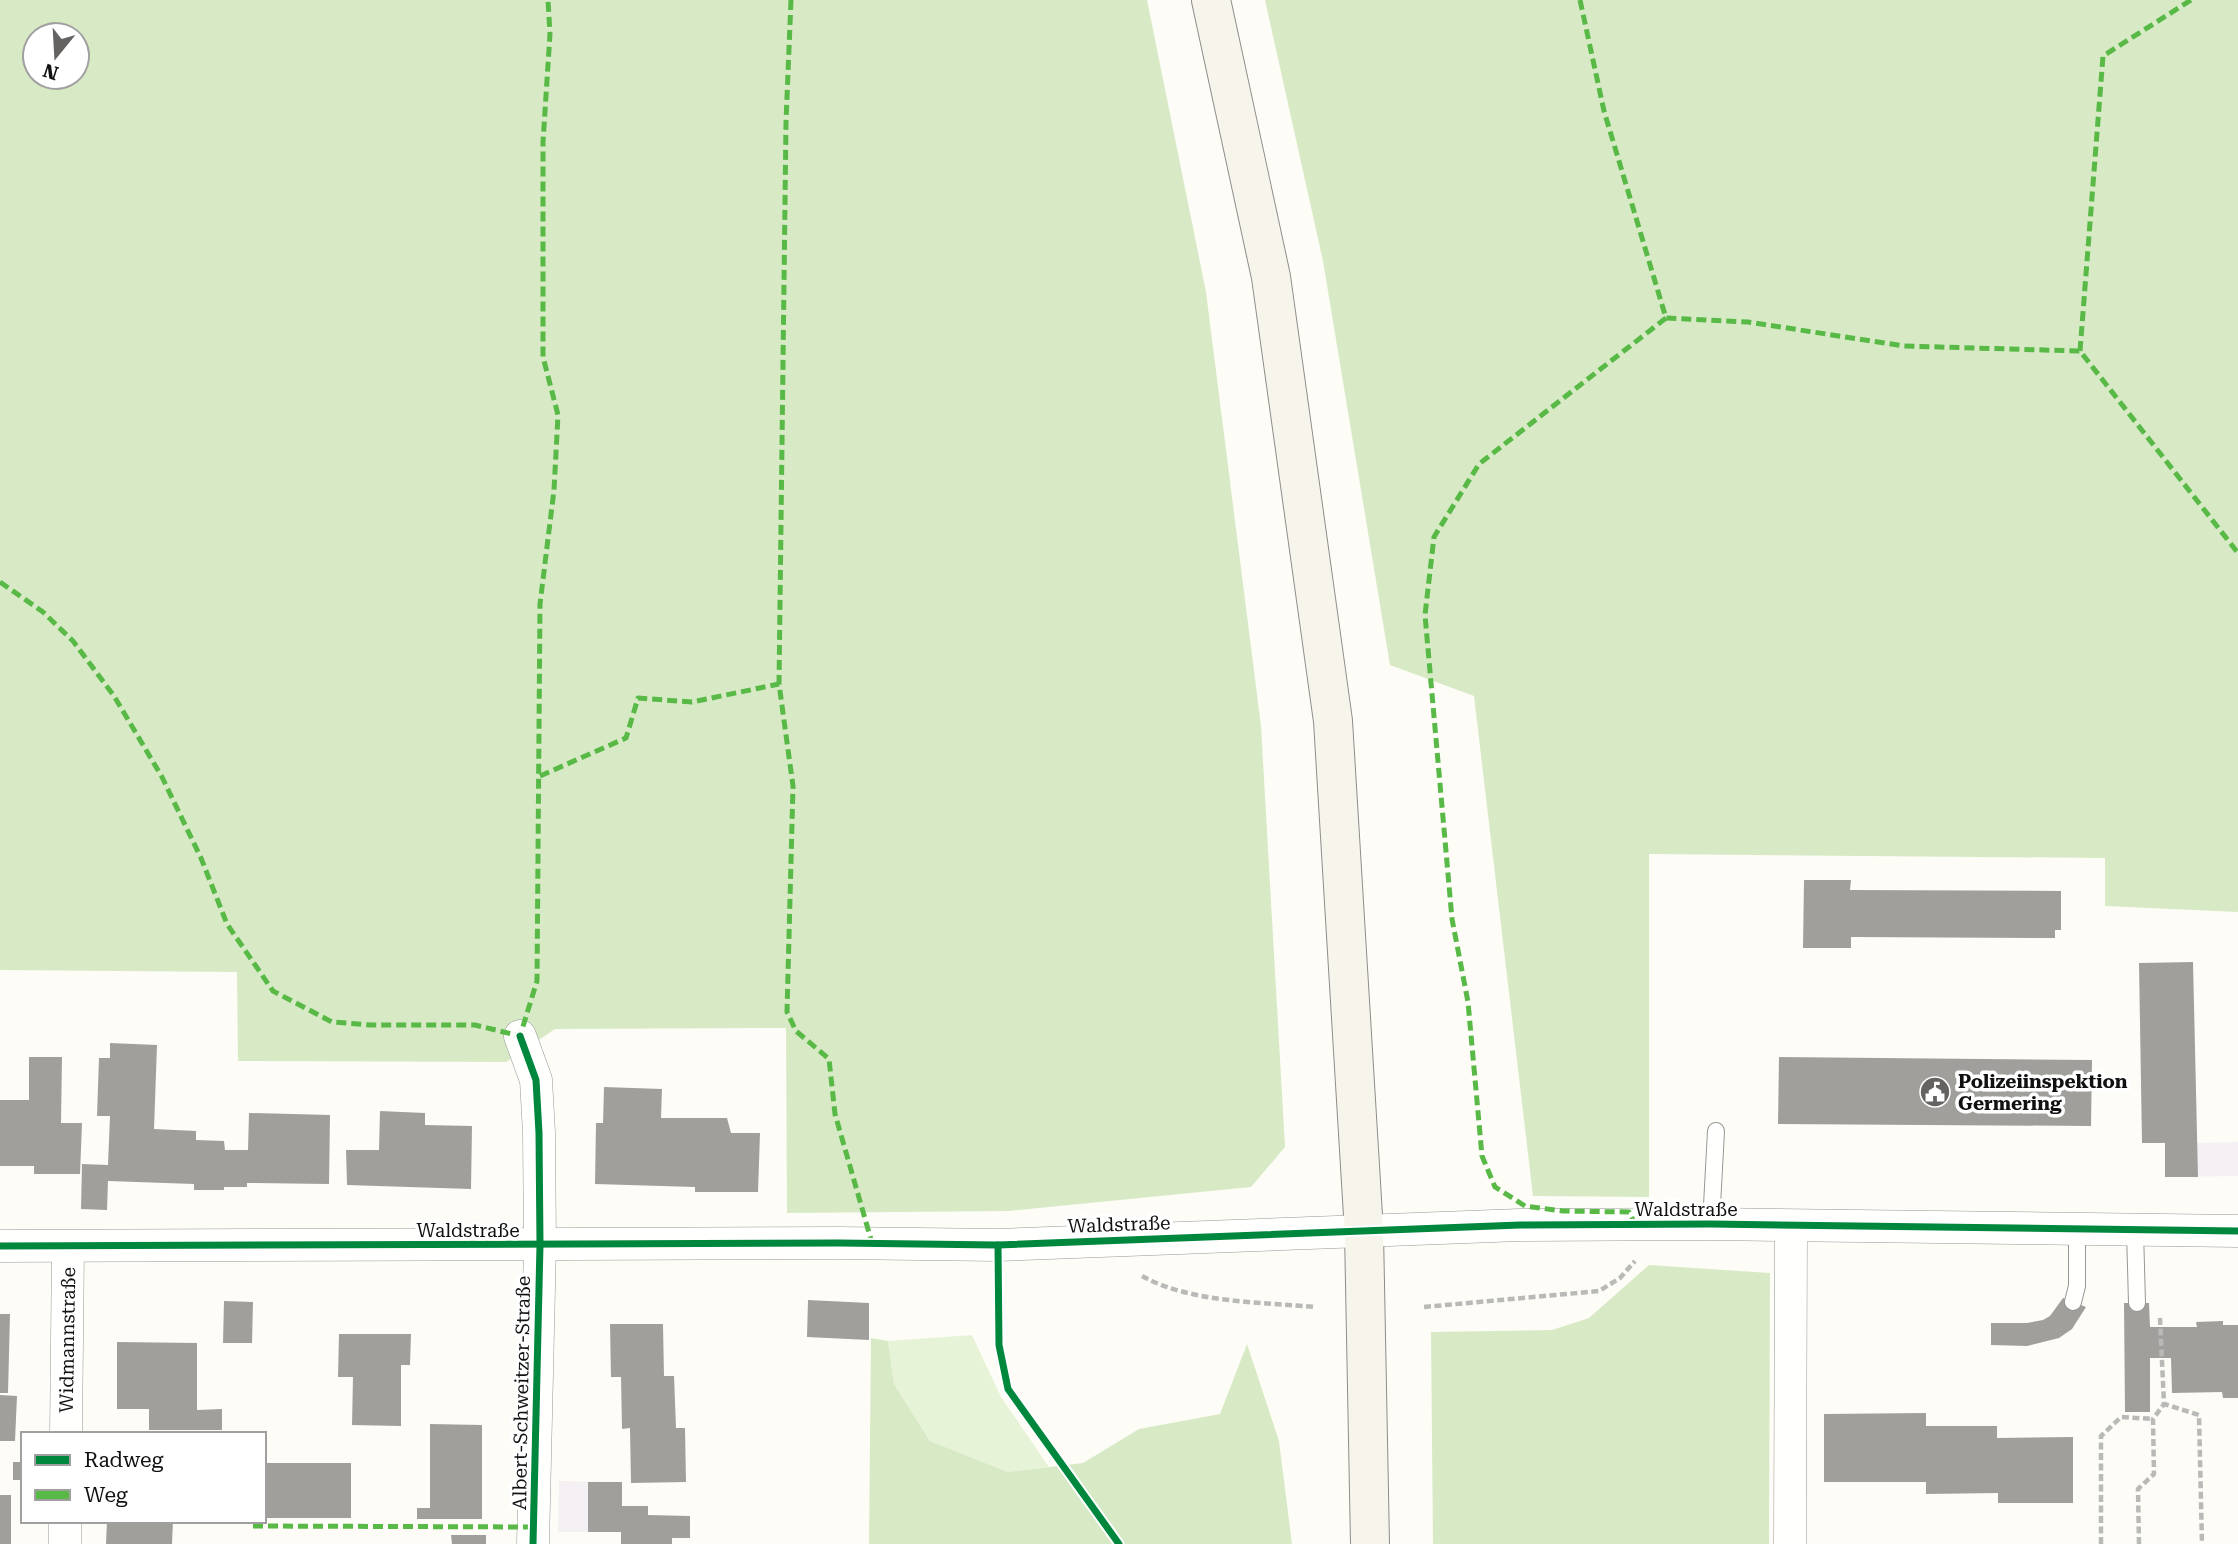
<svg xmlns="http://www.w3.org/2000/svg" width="2238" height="1544" font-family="'Roboto Serif',serif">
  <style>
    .industrial { fill: #f5f0f3 }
    .green { fill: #e7f3d7 }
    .forest { fill: #d8eac5; fill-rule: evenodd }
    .building { fill: #a19f9c }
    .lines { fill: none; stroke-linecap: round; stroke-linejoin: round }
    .service-casing { stroke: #979795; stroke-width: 18 }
    .minor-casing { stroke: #979795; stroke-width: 33 }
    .secondary-casing { stroke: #8e8d8b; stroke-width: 40 }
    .path { stroke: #b9b9b8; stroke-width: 4.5; stroke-dasharray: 7 3.5; stroke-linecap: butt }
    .service { stroke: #fffffe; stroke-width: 16 }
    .minor { stroke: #fffffe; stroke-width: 32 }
    .secondary { stroke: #f6f4eb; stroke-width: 38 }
    .quiet { stroke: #58b947; stroke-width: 5; stroke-dasharray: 10 5; stroke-linecap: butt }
    .cycleway-casing { stroke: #fff; stroke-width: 11 }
    .cycleway { stroke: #00873e; stroke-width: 7 }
    .labels { text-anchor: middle; stroke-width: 7; stroke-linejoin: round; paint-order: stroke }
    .poi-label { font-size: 19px; font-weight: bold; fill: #111; stroke: #fff; text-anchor: start }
    .street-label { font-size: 19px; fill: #111; stroke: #fff }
  </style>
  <rect width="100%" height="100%" fill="#fdfcf7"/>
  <g class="industrial">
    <polygon points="2238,1142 2238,1176 2165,1177 2165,1144"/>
    <polygon points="559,1481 622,1482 621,1532 558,1532"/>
  </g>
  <polygon class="green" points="972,1335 1001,1397 1049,1467 1008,1472 930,1441 894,1384 888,1341"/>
  <g class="forest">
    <path d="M 0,0 L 1147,0 L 1206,292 L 1261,726 L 1285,1147 L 1251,1187 L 1009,1211 L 787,1213 L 786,1028 L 555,1029 L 506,1062 L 238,1061 L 237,972 L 0,970 ZM 35,35 L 77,35 L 77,77 L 35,77 Z"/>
    <polygon points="1265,0 2238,0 2238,912 2105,906 2105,858 1649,854 1649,1197 1533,1196 1474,696 1390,665 1323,261"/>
    <polygon points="1649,1265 1770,1273 1769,1544 1433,1544 1431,1332 1552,1330 1589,1318"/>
    <polygon points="871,1338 888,1341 894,1384 930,1441 1008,1472 1083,1463 1139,1429 1220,1414 1247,1344 1279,1441 1292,1544 869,1544"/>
  </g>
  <g class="building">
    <polygon points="1804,880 1851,880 1850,890 2061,891 2061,930 2055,930 2055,938 1851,937 1851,948 1803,948"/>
    <polygon points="2193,962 2198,1177 2165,1177 2165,1143 2142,1143 2139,963"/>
    <polygon points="110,1043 157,1045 154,1129 196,1131 196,1140 224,1141 225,1150 248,1150 249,1113 330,1115 329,1184 247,1183 247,1187 224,1187 224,1190 194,1190 194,1184 108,1181 107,1210 81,1209 82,1164 108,1165 110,1116 97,1116 99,1058 110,1058"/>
    <polygon points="29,1057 62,1057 61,1123 82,1123 80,1174 34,1174 34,1166 0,1166 0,1100 29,1100"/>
    <polygon points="1779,1057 2092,1060 2091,1126 1778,1124"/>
    <polygon points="604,1087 662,1089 661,1118 727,1118 731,1133 760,1133 758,1192 695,1192 695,1187 595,1184 596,1123 603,1123"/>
    <polygon points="380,1111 425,1113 425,1125 472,1126 471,1189 347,1185 346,1150 379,1150"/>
    <polygon points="2063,1298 2086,1307 2072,1329 2059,1338 2027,1346 1991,1345 1991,1323 2027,1323 2043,1320 2050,1316"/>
    <polygon points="808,1300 869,1303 869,1340 807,1337"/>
    <polygon points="224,1301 253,1302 252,1343 223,1343"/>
    <polygon points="2124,1303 2149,1303 2150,1327 2197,1327 2196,1322 2223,1321 2223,1325 2238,1325 2238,1398 2223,1398 2222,1392 2172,1393 2171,1358 2150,1358 2150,1412 2125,1412"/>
    <polygon points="0,1314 10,1314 8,1393 0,1393"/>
    <polygon points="610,1324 663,1324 664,1376 674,1376 676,1428 685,1428 686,1482 631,1483 630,1428 622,1429 621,1377 611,1377"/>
    <polygon points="339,1334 411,1334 410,1365 401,1365 401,1426 352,1425 353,1377 338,1377"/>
    <polygon points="117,1342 197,1343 197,1410 222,1409 222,1430 149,1430 149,1409 117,1409"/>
    <polygon points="0,1395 17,1396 15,1441 0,1441"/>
    <polygon points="1926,1413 1926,1426 1997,1426 1997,1438 2073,1437 2073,1503 1998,1503 1998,1493 1926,1494 1926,1482 1824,1482 1824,1414"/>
    <polygon points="430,1424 482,1425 482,1519 417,1519 417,1508 430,1508"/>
    <rect x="13" y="1462" width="10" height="18"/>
    <rect x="264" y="1463" width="87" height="55"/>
    <polygon points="588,1482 622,1482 622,1506 648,1506 648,1515 690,1516 690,1538 672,1538 672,1544 621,1544 621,1532 588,1532"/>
    <rect x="0" y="1495" width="11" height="49"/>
    <polygon points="107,1521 173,1521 172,1544 106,1544"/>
    <polygon points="451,1535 486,1535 486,1544 452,1544"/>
  </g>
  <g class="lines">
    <g class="service-casing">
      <g id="service">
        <polyline points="1711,1224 1716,1131"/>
        <polyline points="2135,1231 2137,1303"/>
        <polyline points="2073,1302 2077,1286 2077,1230"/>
      </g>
    </g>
    <g class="minor-casing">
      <g id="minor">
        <polyline points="520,1036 536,1080 539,1133 540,1245 533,1544"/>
        <polyline points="0,1246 839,1243 998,1245 1520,1225 1711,1224 2238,1231"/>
        <polyline points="66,1434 68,1247"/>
        <polyline points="65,1544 65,1521"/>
        <polyline points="1790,1544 1791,1226"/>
      </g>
    </g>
    <g class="secondary-casing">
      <polyline id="secondary" points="1211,0 1271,277 1333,721 1364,1232 1370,1544"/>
    </g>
    <g class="path">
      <path d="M 1142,1276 C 1191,1303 1260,1302 1315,1307"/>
      <polyline points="1424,1307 1599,1291 1620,1278 1635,1261"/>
      <polyline points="2160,1318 2164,1404 2199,1415 2202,1544"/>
      <polyline points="2101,1544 2101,1436 2121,1417 2153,1419"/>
      <polyline points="2139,1544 2138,1489 2154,1474 2153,1419 2164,1404"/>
    </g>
    <use href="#service" class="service"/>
    <use href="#minor" class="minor"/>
    <use href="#secondary" class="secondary"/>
    <g class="quiet">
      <polyline points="791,0 786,122 779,684 793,786 787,1012 796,1031 829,1059 835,1114 872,1243"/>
      <polyline points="1580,0 1604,111 1666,318 1748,322 1904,346 2080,351 2238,553"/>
      <polyline points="2080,351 2103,56 2191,0"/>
      <polyline points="0,582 43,612 73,641 114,696 162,777 201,858 227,924 273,991 332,1022 371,1025 475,1025 520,1036 537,981 540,604 554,490 558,415 543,357 543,142 550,34 548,0"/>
      <polyline points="540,776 626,738 638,698 692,702 779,684"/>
      <polyline points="1636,1226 1629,1212 1563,1211 1525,1206 1495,1187 1482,1156 1468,1002 1452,919 1425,615 1434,537 1479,464 1666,318"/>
      <polyline points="253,1526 534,1527"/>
    </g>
    <g class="cycleway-casing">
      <g id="cycleway">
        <polyline points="520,1036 536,1080 539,1133 540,1245 533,1544"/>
        <polyline points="998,1245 999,1345 1008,1389 1119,1544"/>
        <polyline points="0,1246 839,1243 998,1245 1520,1225 1711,1224 2238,1231"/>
      </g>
    </g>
    <use href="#cycleway" class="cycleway"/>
  </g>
  <defs>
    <g id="civic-disc" transform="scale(1.575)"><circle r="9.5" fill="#646362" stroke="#fff"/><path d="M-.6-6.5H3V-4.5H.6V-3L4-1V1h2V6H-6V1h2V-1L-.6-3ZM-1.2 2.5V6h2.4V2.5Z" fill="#fff"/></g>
  </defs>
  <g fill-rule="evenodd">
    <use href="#civic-disc" x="1935" y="1092"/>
  </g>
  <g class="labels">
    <g class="poi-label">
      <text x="1958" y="1088">Polizeiinspektion<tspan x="1958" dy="22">Germering</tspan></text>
    </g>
    <g class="street-label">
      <text x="1686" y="1216">Waldstraße</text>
      <text transform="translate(1119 1224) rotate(-2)" y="7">Waldstraße</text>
      <text x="468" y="1237">Waldstraße</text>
      <text transform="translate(67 1340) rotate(-89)" y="7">Widmannstraße</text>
      <text transform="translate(521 1393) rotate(-89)" y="7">Albert-Schweitzer-Straße</text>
    </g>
  </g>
  <rect x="21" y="1432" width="245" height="91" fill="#ffffff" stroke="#a0a0a0" stroke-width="2"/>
  <rect x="35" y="1455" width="35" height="10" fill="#00873e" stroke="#a0a0a0" stroke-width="2"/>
  <text x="84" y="1467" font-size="21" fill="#111111">Radweg</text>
  <rect x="35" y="1490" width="35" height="10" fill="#58b947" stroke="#a0a0a0" stroke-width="2"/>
  <text x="84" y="1502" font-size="21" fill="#111111">Weg</text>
  <g transform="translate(56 56) rotate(198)"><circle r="33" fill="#ffffff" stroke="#a0a0a0" stroke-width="2"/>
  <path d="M0-5L12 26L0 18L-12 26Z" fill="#646362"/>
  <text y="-10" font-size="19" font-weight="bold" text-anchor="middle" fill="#111111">N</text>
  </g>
</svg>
